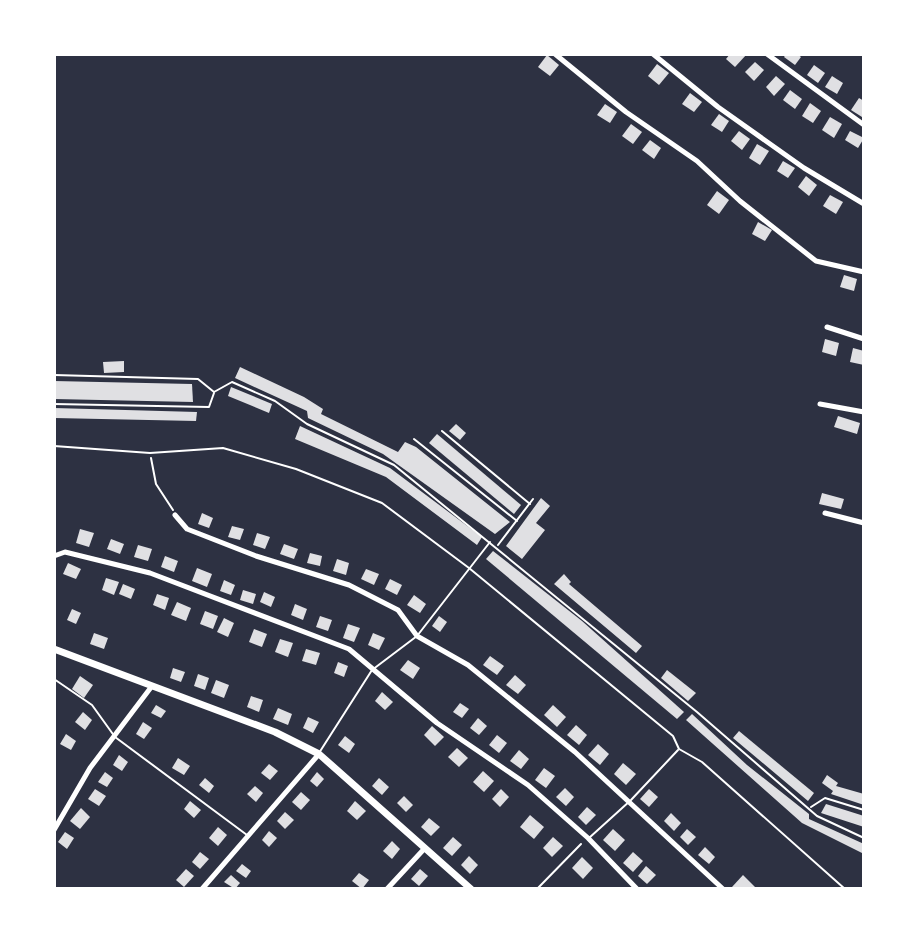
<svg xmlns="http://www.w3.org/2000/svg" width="918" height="943" font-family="'Work Sans',sans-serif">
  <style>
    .building { fill: #e0e0e3 }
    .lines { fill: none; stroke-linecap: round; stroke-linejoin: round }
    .path { stroke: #fff; stroke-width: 2 }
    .service { stroke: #fff; stroke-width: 2 }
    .minor { stroke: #fff; stroke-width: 5 }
    .secondary { stroke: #fff; stroke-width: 7 }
  </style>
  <rect width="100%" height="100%" fill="#2d3142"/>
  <g class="building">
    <polygon points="730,54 747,54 735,67 726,59"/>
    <polygon points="786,54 797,54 801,57 795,65 784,57"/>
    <polygon points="547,55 559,65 550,76 538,67"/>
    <polygon points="755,62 764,70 754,81 745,72"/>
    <polygon points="657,64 669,73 659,85 648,76"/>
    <polygon points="814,65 825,73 818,83 807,75"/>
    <polygon points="776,76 785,84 774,96 766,87"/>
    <polygon points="832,76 843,83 837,94 825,87"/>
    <polygon points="790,90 802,99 795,109 783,100"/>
    <polygon points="690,93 702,102 694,112 682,104"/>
    <polygon points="859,98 864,101 862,117 851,110"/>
    <polygon points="810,103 821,111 813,123 802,116"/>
    <polygon points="605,104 617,112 610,123 597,115"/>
    <polygon points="719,114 729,121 722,132 711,125"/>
    <polygon points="830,117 842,124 834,138 822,130"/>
    <polygon points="631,124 642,132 633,144 622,136"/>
    <polygon points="739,131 750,139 742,150 731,141"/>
    <polygon points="850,131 864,138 858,148 845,140"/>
    <polygon points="650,140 661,148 654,159 642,150"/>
    <polygon points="757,144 769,151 760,165 749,158"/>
    <polygon points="783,161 795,168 788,178 777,171"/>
    <polygon points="806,176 817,185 809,196 798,187"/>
    <polygon points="717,191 729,200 719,214 707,205"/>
    <polygon points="830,195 843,202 836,214 823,206"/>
    <polygon points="758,222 772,230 765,241 752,234"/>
    <polygon points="844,275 857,279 854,291 840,287"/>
    <polygon points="825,339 839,343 836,356 822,352"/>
    <polygon points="853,348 864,351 864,365 850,362"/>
    <polygon points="124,361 124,372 104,373 103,362"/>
    <polygon points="240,367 304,397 323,409 321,414 398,452 405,442 416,447 510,522 495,534 383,454 308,418 307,411 235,378"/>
    <polygon points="54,381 192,384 193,402 54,399"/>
    <polygon points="231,387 272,404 269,413 228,396"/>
    <polygon points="54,408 197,412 196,421 54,418"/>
    <polygon points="838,416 860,423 857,434 834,427"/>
    <polygon points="456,424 466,433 460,440 449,431"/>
    <polygon points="300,426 390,468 482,537 477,545 386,477 295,439"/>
    <polygon points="437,434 521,505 514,514 429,443"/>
    <polygon points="822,493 844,499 841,509 819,504"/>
    <polygon points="541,498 550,506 536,523 545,530 522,559 506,546"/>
    <polygon points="202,513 213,518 209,528 198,524"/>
    <polygon points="232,526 244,529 240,540 228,537"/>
    <polygon points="80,529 94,533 89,547 76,543"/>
    <polygon points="257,533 270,537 265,549 253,545"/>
    <polygon points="111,539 124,544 120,554 107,549"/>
    <polygon points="284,544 298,549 294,559 280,554"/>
    <polygon points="138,545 152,549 148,561 134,557"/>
    <polygon points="493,551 582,621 684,712 677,719 486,559"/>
    <polygon points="310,553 322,556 320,566 307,563"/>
    <polygon points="165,556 178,561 174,572 161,567"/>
    <polygon points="337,559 349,563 346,575 333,571"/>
    <polygon points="68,563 81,569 76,579 63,574"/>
    <polygon points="197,568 212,574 207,587 192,581"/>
    <polygon points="366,569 379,574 374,585 361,579"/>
    <polygon points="564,574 571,582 569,584 642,646 636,653 554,584"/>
    <polygon points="106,578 119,582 114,595 102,590"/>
    <polygon points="390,579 402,585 397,595 385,589"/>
    <polygon points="224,580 235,585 231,595 220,591"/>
    <polygon points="123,584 135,589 131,599 119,594"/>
    <polygon points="243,590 256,594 253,604 240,600"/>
    <polygon points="264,592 275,597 271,607 260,602"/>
    <polygon points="157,594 169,598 165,610 153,605"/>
    <polygon points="414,595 426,604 420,613 407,605"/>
    <polygon points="177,602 191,608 186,621 171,615"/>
    <polygon points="295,604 307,609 303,620 291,615"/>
    <polygon points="72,609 81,613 76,624 67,620"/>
    <polygon points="205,611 218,616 213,629 200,624"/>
    <polygon points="320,616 332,620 328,631 316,627"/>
    <polygon points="439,616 447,622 440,632 432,626"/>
    <polygon points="224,618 234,623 228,637 217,632"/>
    <polygon points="348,624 360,628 354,642 343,638"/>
    <polygon points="254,629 267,634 262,647 249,642"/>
    <polygon points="94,633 108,638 104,649 90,644"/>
    <polygon points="373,633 385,638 379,650 368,645"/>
    <polygon points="280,639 293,643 288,657 275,652"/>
    <polygon points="306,649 320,653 316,665 302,661"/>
    <polygon points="490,656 504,666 497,675 483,665"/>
    <polygon points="408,660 420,668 413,679 400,670"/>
    <polygon points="338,662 348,666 344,677 334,673"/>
    <polygon points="173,668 185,672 181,682 170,678"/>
    <polygon points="667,670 696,693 688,701 661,678"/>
    <polygon points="198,674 209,678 205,690 194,686"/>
    <polygon points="515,675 526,685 518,694 506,685"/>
    <polygon points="80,676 93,685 84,698 72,689"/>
    <polygon points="216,680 229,685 224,698 211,693"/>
    <polygon points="382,692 393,702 385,710 375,701"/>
    <polygon points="251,696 263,700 259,712 247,707"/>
    <polygon points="460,703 469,709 462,718 453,712"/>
    <polygon points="156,705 166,711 161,718 151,713"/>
    <polygon points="553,705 566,717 557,727 544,715"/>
    <polygon points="278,708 292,714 288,725 273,719"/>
    <polygon points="83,712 92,720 85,730 75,722"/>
    <polygon points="692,714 747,765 809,814 809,819 864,844 864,854 802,823 686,720"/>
    <polygon points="308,717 319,722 313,733 303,728"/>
    <polygon points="478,718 487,726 479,735 470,728"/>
    <polygon points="143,722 152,728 144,739 136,734"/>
    <polygon points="576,725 587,735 579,745 567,735"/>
    <polygon points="432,726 444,737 435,746 424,735"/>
    <polygon points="739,731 814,793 808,801 733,738"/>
    <polygon points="66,734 76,741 71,750 60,744"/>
    <polygon points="497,735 507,743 499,753 489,745"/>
    <polygon points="345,736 355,744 349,753 338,745"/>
    <polygon points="598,744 609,754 600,765 588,755"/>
    <polygon points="457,748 468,758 459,767 448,757"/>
    <polygon points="519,750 529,759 521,769 510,761"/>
    <polygon points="119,755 128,762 122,771 113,765"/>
    <polygon points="178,758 190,766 184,775 172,768"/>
    <polygon points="623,763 636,774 626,785 614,774"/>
    <polygon points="269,764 278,771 270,780 261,773"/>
    <polygon points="544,768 555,776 546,788 535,780"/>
    <polygon points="483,771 494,781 484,792 473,782"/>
    <polygon points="105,772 113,778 107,787 98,782"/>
    <polygon points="317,772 324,779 317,787 310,781"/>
    <polygon points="827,775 838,783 836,786 864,794 864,805 831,794 833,791 822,783"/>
    <polygon points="205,778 214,786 209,793 199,785"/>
    <polygon points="379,778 389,787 382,795 372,786"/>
    <polygon points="255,786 263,793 256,802 247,794"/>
    <polygon points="565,788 574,797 566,806 556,797"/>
    <polygon points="95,789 106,796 99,806 88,799"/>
    <polygon points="501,789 509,797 500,807 492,799"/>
    <polygon points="649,789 658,797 649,807 640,799"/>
    <polygon points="301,792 310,800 301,810 292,802"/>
    <polygon points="404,796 413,805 406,812 397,803"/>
    <polygon points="190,801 201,810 194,818 184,809"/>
    <polygon points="355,801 366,811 357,820 347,811"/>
    <polygon points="826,804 864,816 864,827 821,813"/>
    <polygon points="587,807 596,815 586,825 578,817"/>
    <polygon points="81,808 90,817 80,829 70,821"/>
    <polygon points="285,812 294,820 285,829 277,821"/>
    <polygon points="671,813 681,823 674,831 664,821"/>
    <polygon points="530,815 544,827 534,839 520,827"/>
    <polygon points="429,818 440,827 431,836 421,827"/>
    <polygon points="218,827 227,835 218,846 209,838"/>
    <polygon points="613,829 625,840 615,851 603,840"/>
    <polygon points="687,829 696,837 688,845 680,837"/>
    <polygon points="269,831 277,838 269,847 262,840"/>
    <polygon points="65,832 74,838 67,849 58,842"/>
    <polygon points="453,837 462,845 452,856 443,848"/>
    <polygon points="553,837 563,846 552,857 543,848"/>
    <polygon points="392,841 400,849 392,859 383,851"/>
    <polygon points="705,847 715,857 709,864 698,855"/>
    <polygon points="200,852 209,859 200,869 192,862"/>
    <polygon points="633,852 643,861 633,872 623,863"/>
    <polygon points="469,856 478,865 470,874 461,865"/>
    <polygon points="582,857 593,868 583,879 572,868"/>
    <polygon points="242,864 251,871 246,878 236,871"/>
    <polygon points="646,866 656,875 647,884 638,876"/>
    <polygon points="186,869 194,876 184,887 176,880"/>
    <polygon points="420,869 428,876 419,886 411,879"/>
    <polygon points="359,873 369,880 362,889 352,881"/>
    <polygon points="231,875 240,883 235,889 224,882"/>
    <polygon points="743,875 757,889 732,887"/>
  </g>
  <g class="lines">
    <g class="path">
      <polyline points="151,458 156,484 173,510"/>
      <polyline points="537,889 581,844"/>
    </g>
    <g class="service">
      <polyline points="54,375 198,379 214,392 232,382 275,401 307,424 394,465 697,712 817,816 864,838"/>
      <polyline points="54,404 209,407 214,393"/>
      <polyline points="442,431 530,504"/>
      <polyline points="414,439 517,521"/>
      <polyline points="54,446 150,453 223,448 296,469 382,503 469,568 673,736 679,749 702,762 845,889"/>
      <polyline points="498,545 533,499"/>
      <polyline points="54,679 92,705 115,737 247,835"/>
      <polyline points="319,753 372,670 417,636 490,542"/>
      <polyline points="811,807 825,798 864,810"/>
      <polyline points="589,838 631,800 678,750"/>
    </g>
    <g class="minor">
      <polyline points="555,54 626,112 697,161 740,201 816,261 864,272"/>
      <polyline points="653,54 718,107 804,168 864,204"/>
      <polyline points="767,54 864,125"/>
      <polyline points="827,327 864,339"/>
      <polyline points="820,404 864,412"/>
      <polyline points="825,513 864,523"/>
      <polyline points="175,515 187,529 256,556 349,585 398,610 417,636 468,665 575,752 723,889"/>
      <polyline points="54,556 65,552 150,573 349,649 437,723 528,785 588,838 637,889"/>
      <polyline points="54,830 90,768 152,686"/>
      <polyline points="202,889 319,754"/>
      <polyline points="387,889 425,848"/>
    </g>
    <polyline class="secondary" points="54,649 275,732 319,754 471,889"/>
  </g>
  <rect width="918" height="943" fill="none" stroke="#ffffff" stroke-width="112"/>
</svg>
